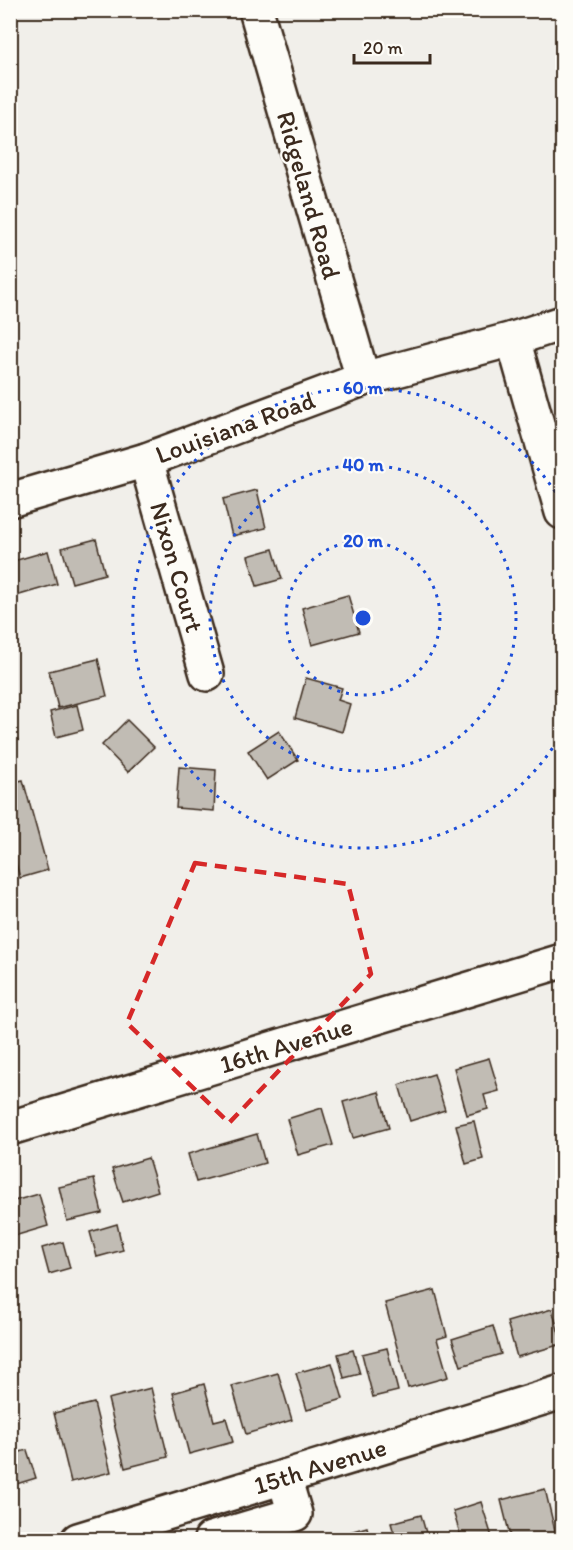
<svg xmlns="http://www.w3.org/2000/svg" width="573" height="1550" font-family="Itim,sans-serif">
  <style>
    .building { fill: #c1bcb4; stroke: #3b2a1e; stroke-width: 1.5 }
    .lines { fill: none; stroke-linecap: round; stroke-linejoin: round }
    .minor-casing { stroke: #3b2a1e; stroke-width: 38 }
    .minor { stroke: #fdfcf7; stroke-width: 33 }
    .marked { fill: none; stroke: #d62828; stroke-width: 4.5; stroke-dasharray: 12 8; stroke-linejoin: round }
    .ring { fill: none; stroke: #1d4ed8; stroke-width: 3; stroke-dasharray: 3 6 }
    .labels { text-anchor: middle; stroke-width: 4.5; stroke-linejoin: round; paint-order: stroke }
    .street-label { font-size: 26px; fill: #3b2a1e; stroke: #fdfcf7 }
    .centre { fill: #1d4ed8; stroke: #fdfcf7; stroke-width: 3 }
    .ring-label { font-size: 18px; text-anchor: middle; font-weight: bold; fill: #1d4ed8; stroke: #fdfcf7; stroke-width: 4.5; stroke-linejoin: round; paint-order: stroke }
  </style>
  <rect width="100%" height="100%" fill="#f1efea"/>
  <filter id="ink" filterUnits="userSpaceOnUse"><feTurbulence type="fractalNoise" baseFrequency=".0167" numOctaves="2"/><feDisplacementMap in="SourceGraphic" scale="12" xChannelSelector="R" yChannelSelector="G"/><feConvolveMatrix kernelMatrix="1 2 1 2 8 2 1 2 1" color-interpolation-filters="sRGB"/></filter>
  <g filter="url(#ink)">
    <g class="building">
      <polygon points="257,490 266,528 232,536 223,499"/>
      <polygon points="96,539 105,574 72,583 62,548"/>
      <polygon points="273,549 282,579 257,586 248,556"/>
      <polygon points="48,551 57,584 16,596 10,576 10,562"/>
      <polygon points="348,595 359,632 312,645 302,608"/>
      <polygon points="98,659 107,696 58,708 49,671"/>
      <polygon points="306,678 342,688 338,700 350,704 342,732 295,718"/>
      <polygon points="77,705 83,730 56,737 50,712"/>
      <polygon points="10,716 18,741 10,743"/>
      <polygon points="127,720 154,747 128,772 102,745"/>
      <polygon points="279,731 298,760 267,780 248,751"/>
      <polygon points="179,767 216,770 214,811 176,808"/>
      <polygon points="23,780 48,870 20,878 10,842 10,783"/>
      <polygon points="489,1058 499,1091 484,1095 488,1109 467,1115 454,1068"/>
      <polygon points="434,1074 445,1110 410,1121 399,1085"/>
      <polygon points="379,1092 389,1128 353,1138 343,1102"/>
      <polygon points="322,1108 333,1145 298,1155 287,1119"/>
      <polygon points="474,1121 483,1159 466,1164 456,1125"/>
      <polygon points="257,1134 265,1163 196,1182 188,1154"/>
      <polygon points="148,1158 158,1191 123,1202 112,1169"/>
      <polygon points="94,1179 102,1213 67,1221 59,1187"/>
      <polygon points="39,1194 48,1226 11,1237 10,1202"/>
      <polygon points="117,1224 123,1250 97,1257 90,1232"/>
      <polygon points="63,1242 70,1268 49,1274 42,1248"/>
      <polygon points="435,1290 447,1336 437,1339 448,1377 408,1388 385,1303"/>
      <polygon points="552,1309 562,1344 517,1357 507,1322"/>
      <polygon points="493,1326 501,1354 461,1366 452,1339"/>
      <polygon points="387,1348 398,1391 373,1397 362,1354"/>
      <polygon points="353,1350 360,1374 344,1378 338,1354"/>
      <polygon points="332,1363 343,1399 307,1410 296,1373"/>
      <polygon points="278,1373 292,1420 246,1434 232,1386"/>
      <polygon points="204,1384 214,1421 226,1418 233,1442 189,1454 173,1393"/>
      <polygon points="151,1388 168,1457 125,1468 108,1399"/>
      <polygon points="94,1403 111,1472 71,1482 54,1413"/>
      <polygon points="27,1450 36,1478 10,1486 10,1455"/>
      <polygon points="545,1489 556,1535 538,1540 511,1540 501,1500"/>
      <polygon points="481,1502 493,1540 462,1540 453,1511"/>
      <polygon points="421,1515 428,1540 396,1540 391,1523"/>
      <polygon points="367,1527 370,1540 340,1540 339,1535"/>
    </g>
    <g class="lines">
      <g class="minor-casing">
        <g id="minor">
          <polyline points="256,10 363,379"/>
          <polyline points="513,339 562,512"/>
          <polyline points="146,460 207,674"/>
          <polyline points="10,500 146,460 363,379 513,339 562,323"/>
          <polyline points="10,1128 562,961"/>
          <polyline points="211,1539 295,1514 284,1477"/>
          <polyline points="78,1540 562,1392"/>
        </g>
      </g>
      <use href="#minor" class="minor"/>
    </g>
  </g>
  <path class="marked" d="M 195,863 L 348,884 L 371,974 L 229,1123 L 127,1023 Z"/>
  <g class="ring">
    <circle cx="363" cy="618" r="77"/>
    <circle cx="363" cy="618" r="153"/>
    <path d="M562 733A230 230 0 1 1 562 503"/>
  </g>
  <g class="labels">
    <g class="street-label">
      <text transform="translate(309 195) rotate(74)" y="9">Ridgeland Road</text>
      <text transform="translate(235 427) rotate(-20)" y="9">Louisiana Road</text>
      <text transform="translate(177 567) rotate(74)" y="9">Nixon Court</text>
      <text transform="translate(286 1045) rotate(-17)" y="9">16th Avenue</text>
      <text transform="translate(320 1466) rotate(-17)" y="9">15th Avenue</text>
    </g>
  </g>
  <circle cx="363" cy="618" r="9" class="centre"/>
  <g class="ring-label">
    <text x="363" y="394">60 m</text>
    <text x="363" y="471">40 m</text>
    <text x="363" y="547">20 m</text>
  </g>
  <rect width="573" height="1550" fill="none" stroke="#fdfcf7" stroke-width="36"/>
  <rect x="18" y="18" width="537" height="1514" fill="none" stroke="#3b2a1e" stroke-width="2" filter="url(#ink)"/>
  <path d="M354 54v9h76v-9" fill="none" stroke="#3b2a1e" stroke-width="3"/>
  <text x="363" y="54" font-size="18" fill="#3b2a1e" stroke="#fdfcf7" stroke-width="4.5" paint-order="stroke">20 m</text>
</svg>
